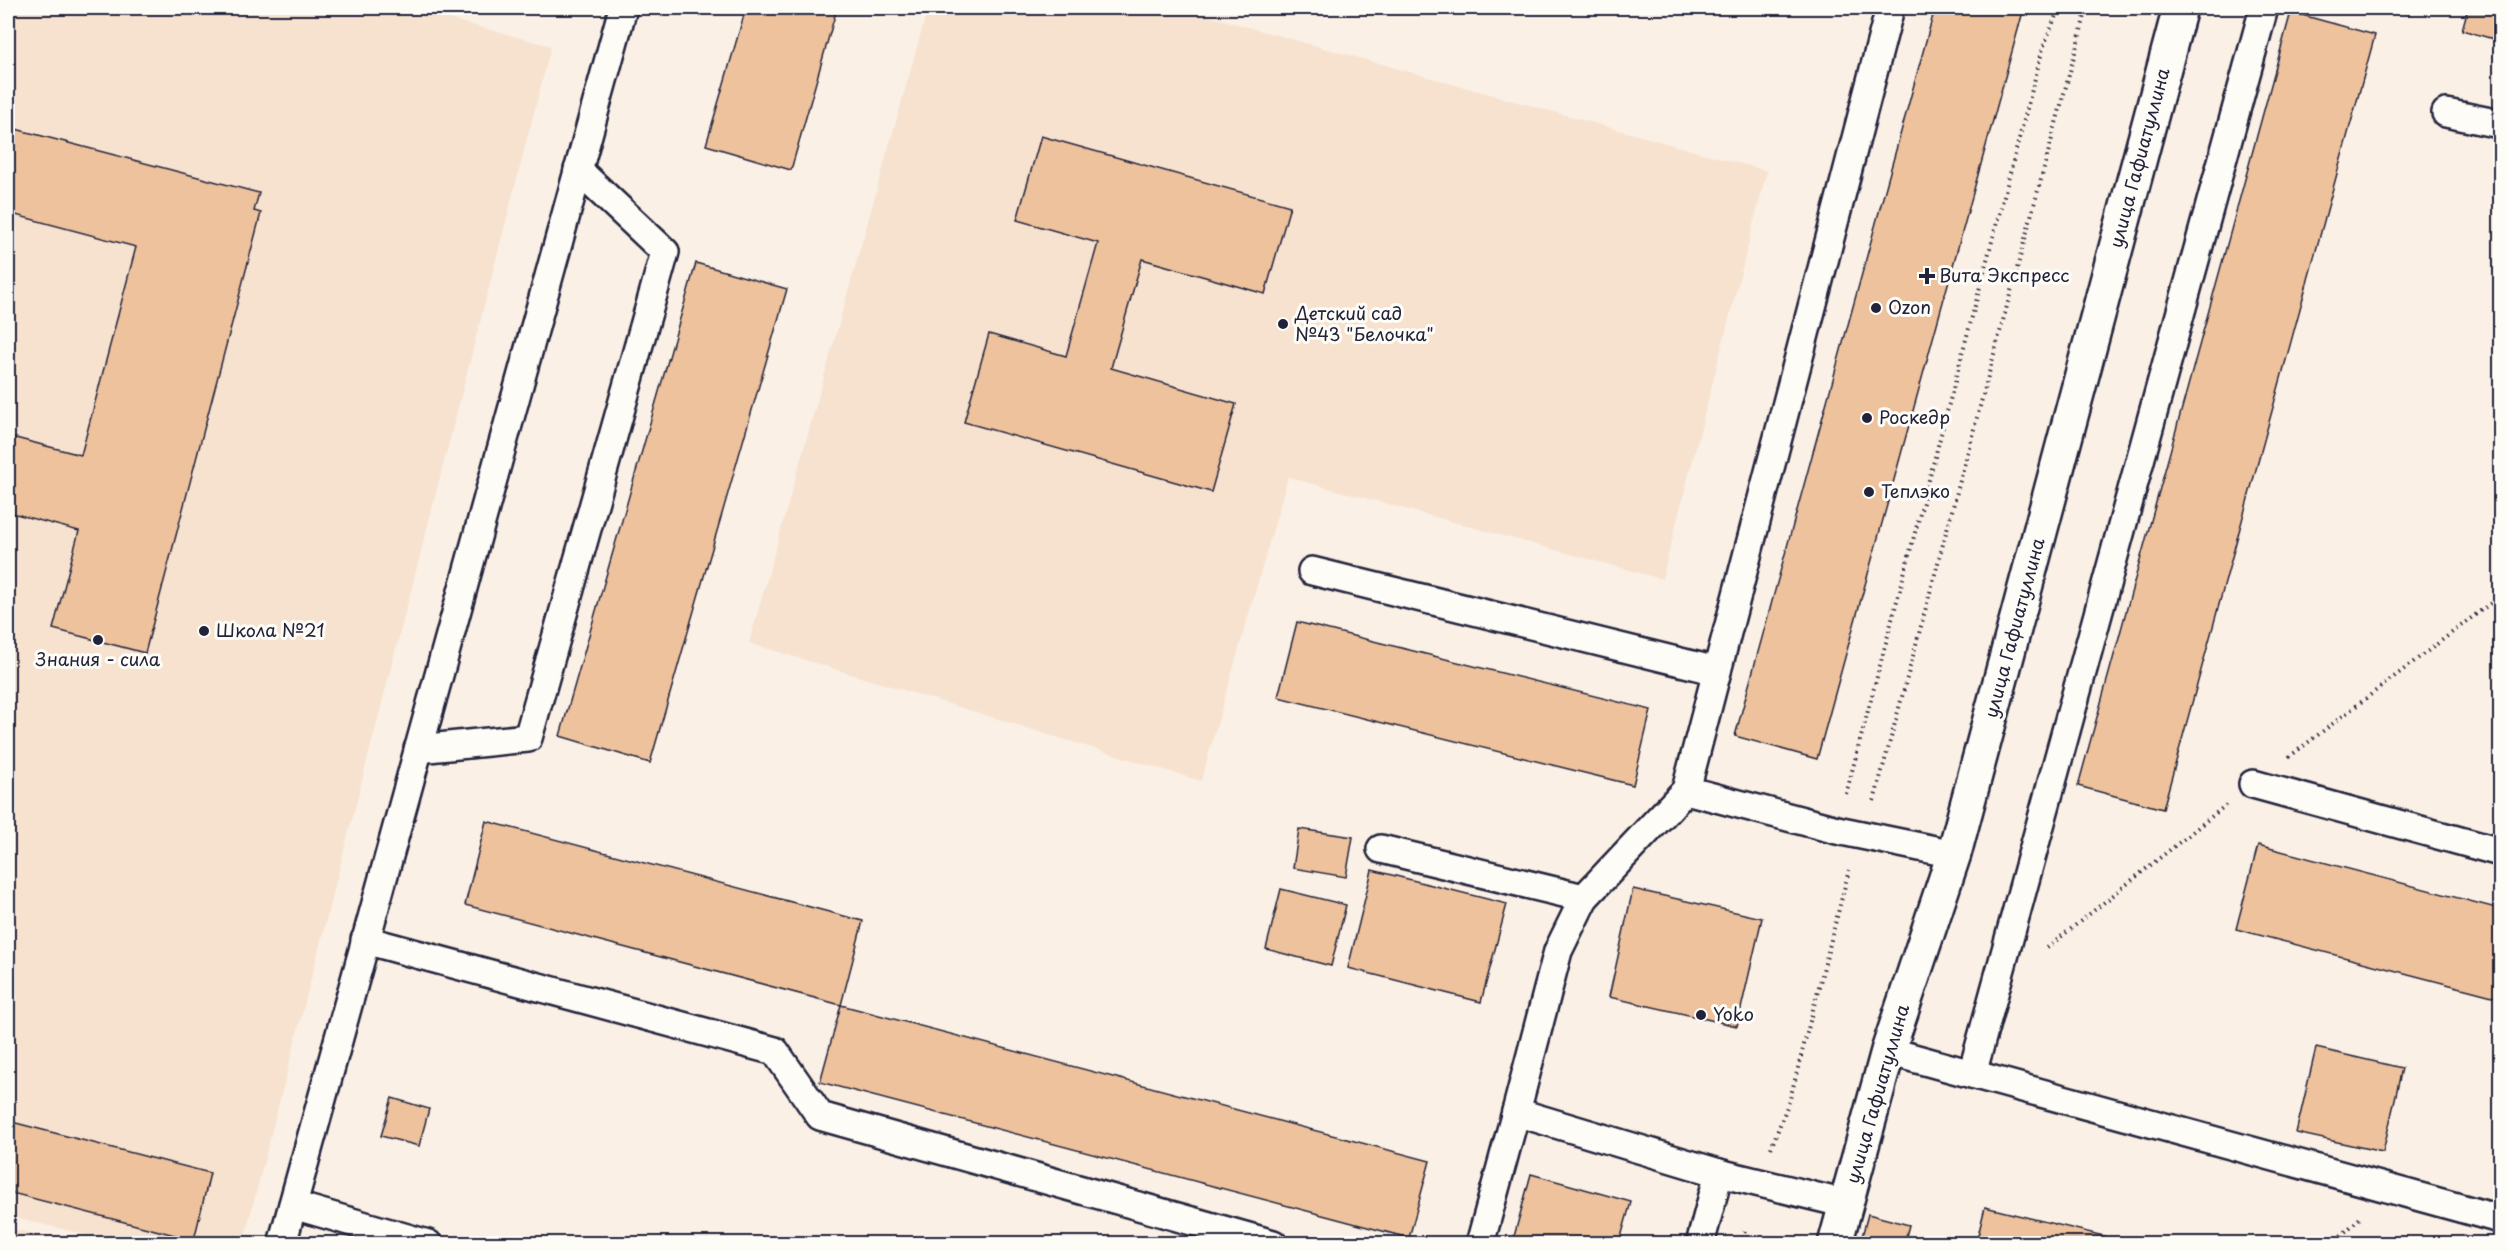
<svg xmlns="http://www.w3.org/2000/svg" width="2508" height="1251" font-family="'Playpen Sans',sans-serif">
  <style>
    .built { fill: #f6e2cf }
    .building { fill: #edc29c; stroke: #22223b; stroke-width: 1.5 }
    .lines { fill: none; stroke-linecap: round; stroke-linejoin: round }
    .service-casing { stroke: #22223b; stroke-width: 32 }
    .tertiary-casing { stroke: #22223b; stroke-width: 38 }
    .path { stroke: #22223b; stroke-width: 4; stroke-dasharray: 1.5 4.5; stroke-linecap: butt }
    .service { stroke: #fdfcf7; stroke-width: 27 }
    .tertiary { stroke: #fdfcf7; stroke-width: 33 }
    .poi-dot { fill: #22223b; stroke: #fdfcf7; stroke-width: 2 }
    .labels { text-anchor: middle; stroke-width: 6; stroke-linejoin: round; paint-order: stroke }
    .street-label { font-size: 18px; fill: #22223b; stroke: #fdfcf7 }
    .poi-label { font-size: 18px; fill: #22223b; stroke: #fdfcf7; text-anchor: start }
  </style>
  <rect width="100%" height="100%" fill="#faf0e5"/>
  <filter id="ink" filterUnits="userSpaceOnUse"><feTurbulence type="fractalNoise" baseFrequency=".0167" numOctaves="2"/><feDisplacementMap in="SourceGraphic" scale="12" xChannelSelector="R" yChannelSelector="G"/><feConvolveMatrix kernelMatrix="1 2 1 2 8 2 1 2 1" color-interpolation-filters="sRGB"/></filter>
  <g filter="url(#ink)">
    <g class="built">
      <polygon points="8,8 407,8 551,46 243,1243 121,1243 8,1216"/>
      <polygon points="928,8 1179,8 1767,171 1662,579 1288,477 1201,781 749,643"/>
      <polygon points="8,1228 71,1243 8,1243"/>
    </g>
    <g class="building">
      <polygon points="746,8 837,8 791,170 706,145"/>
      <polygon points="1935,8 2024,8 1817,759 1735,736"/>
      <polygon points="2468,8 2500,8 2500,41 2462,30"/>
      <polygon points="2291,12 2375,35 2163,809 2078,786"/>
      <polygon points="8,127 259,193 254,211 261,213 145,653 53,629 79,531 8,512 8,436 81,455 136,247 8,213"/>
      <polygon points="1041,136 1290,206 1265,294 1142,259 1111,368 1236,404 1211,492 964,422 989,334 1066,356 1098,243 1017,220"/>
      <polygon points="696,263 787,289 650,763 560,736"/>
      <polygon points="1297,622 1651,710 1633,785 1278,697"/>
      <polygon points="486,821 863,921 841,1005 465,905"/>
      <polygon points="1299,829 1353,837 1346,877 1293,868"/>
      <polygon points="2258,845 2500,909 2500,998 2236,929"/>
      <polygon points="1372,870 1507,904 1481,1002 1348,968"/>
      <polygon points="1281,889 1346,905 1331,966 1266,949"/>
      <polygon points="1633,889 1762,918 1737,1026 1609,997"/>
      <polygon points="841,1005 1430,1161 1409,1238 820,1082"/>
      <polygon points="2316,1048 2402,1068 2383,1152 2296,1133"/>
      <polygon points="392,1098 429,1109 419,1146 381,1136"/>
      <polygon points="8,1121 210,1173 194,1240 8,1192"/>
      <polygon points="1531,1174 1631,1202 1619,1244 1512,1244"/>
      <polygon points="1985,1207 2104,1236 2102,1244 1976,1244"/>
      <polygon points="1868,1214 1909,1225 1904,1244 1860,1244"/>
    </g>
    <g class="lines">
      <g class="service-casing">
        <g id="service">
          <polyline points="2446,113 2500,124"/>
          <polyline points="1312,571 1717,671"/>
          <polyline points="418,749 528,738 665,252 578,170"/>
          <polyline points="2253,784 2500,852"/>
          <polyline points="1686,790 1837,830 1954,854"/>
          <polyline points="1381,849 1584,898"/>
          <polyline points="365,940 775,1051 820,1116 1273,1244"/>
          <polyline points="1888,1051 2500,1219"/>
          <polyline points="1972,1074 2264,8"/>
          <polyline points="1516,1112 1558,951 1584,898 1686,790 1890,8"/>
          <polyline points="293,1205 428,1244"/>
          <polyline points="282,1244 623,8"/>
          <polyline points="1480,1244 1516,1112 1719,1173 1846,1204"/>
          <polyline points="1700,1244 1719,1173"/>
        </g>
      </g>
      <g class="tertiary-casing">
        <polyline id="tertiary" points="1835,1244 1888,1051 1954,854 2180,8"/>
      </g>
      <g class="path">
        <polyline points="2289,757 2500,596"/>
        <polyline points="1846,794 2043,48 2059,8"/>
        <polyline points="1874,801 2087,8"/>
        <polyline points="2047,948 2226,805"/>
        <polyline points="1771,1148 1790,1099 1849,870"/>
        <polyline points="1742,1244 1745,1230"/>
        <polyline points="2332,1244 2360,1218"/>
      </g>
      <use href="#service" class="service"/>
      <use href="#tertiary" class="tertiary"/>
    </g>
  </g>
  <g class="poi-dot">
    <path d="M1924 267h6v6h6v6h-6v6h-6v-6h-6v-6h6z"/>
    <circle cx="1876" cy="308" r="6"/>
    <circle cx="1283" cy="324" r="6"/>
    <circle cx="1867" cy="418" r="6"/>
    <circle cx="1869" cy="492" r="6"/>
    <circle cx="204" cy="631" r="6"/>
    <circle cx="98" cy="640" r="6"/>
    <circle cx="1701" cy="1015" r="6"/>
  </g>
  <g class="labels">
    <g class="street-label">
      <text transform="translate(2140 158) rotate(-75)" y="6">улица Гафиатуллина</text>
      <text transform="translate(2015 628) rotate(-75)" y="6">улица Гафиатуллина</text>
      <text transform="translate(1878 1094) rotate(-74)" y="6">улица Гафиатуллина</text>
    </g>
    <g class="poi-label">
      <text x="1939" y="282">Вита Экспресс</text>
      <text x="1888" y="314">Ozon</text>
      <text x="1295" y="320">Детский сад<tspan x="1295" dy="21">№43 "Белочка"</tspan></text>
      <text x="1879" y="424">Роскедр</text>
      <text x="1881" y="498">Теплэко</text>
      <text x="216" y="637">Школа №21</text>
      <text x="98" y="666" text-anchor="middle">Знания - сила</text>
      <text x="1713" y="1021">Yoko</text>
    </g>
  </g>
  <rect width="2508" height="1251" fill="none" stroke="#fdfcf7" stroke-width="30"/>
  <rect x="15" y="15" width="2478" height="1221" fill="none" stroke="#22223b" stroke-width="2" filter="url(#ink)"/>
</svg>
